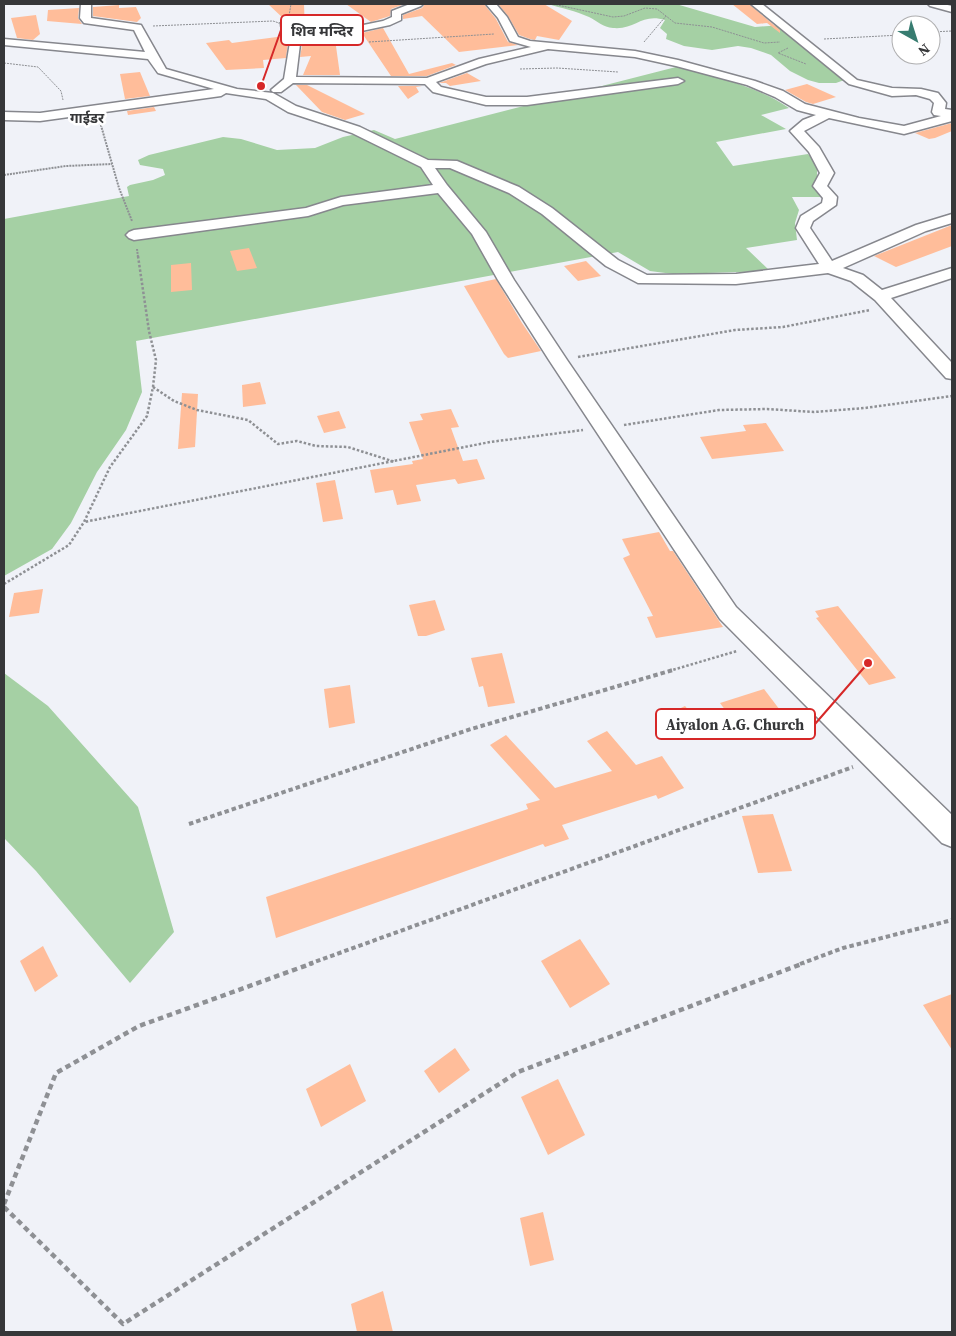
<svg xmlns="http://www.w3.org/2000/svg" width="956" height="1336" font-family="'Source Serif 4','Noto Sans Devanagari',serif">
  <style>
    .green { fill: #a5d0a4 }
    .building { fill: #ffbd9a }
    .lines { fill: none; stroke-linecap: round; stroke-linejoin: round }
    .street-casing { stroke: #86878d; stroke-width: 3 }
    .path-far4 { stroke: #8e9094; stroke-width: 1; stroke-dasharray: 2 1; stroke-linecap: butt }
    .path-far3 { stroke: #8e9094; stroke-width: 2; stroke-dasharray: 2 1; stroke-linecap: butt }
    .path-far2 { stroke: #8e9094; stroke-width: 2.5; stroke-dasharray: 2.5 2; stroke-linecap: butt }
    .path-far1 { stroke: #8e9094; stroke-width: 4; stroke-dasharray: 4.5 3; stroke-linecap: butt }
    .path { stroke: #8e9094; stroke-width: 4.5; stroke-dasharray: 5.5 4; stroke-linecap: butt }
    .street { fill: #fff; fill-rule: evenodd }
    .labels { text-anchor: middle; stroke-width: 5; stroke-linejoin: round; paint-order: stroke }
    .far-quarter-label { font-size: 14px; font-weight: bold; fill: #363739; stroke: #fff }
    .leader { fill: none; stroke: #d62828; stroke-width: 2 }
    .callout-dot { fill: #d62828; stroke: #fff; stroke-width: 2 }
    .callout { fill: #fff; stroke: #d62828; stroke-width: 2 }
    .callout-label { font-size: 15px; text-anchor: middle; font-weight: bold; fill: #363739 }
  </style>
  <rect width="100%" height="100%" fill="#f0f2f8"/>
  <g class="green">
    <path d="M 548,4 L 626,5 L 676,4 L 755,27 L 783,25 L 847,79 L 836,83 L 819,83 L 808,80 L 790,71 L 771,55 L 751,48 L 738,46 L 712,50 L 684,46 L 666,39 L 667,34 L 660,28 L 665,20 C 641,13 636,30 613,28 C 603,27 597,21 589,17 C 576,11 561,8 548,4 Z"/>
    <path d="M 676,67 C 716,77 755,85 789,108 L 761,115 L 786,129 L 716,142 L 733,166 L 808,154 L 817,164 L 817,190 L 821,197 L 792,197 L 799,210 L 795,223 L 797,240 L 746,248 L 770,271 L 673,274 L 650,271 L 618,252 L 136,341 L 142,392 L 126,430 L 97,472 L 71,523 L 52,549 L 4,576 L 4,219 L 129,196 L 127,187 L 130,185 L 153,180 L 165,175 L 163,169 L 140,165 L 138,160 L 149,155 L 223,137 L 241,139 L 277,150 L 315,148 L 343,137 L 374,130 L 395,139 Z"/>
    <polygon points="4,673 48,706 138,807 174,932 130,983 36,871 4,838"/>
  </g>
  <g class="building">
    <polygon points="268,4 304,4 305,33 334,29 294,37 288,42 286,58 263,60 264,68 226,70 206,43 229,40 232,43 300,34"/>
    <polygon points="346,4 405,4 391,9 390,16 371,22"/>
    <polygon points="425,4 484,4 496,19 508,42 518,45 459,52 422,16 403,19 403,15 422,8"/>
    <polygon points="498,4 544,4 572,21 559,40 537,36 535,40 530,39 519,35 508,16"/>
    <polygon points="732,4 749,4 780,30 780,33 767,23 757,24"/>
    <polygon points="119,5 119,8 136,7 141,18 137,22 93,16 93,7"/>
    <polygon points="79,8 78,18 82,24 47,21 48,10"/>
    <polygon points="36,15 40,34 33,40 17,38 11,18"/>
    <polygon points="383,28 409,74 452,63 456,65 427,76 391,76 362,33"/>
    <polygon points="335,39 340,75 303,75 311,56 300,57 302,46"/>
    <polygon points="140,72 150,96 125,99 120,74"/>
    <polygon points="467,73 481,81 450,86 446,83 439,83"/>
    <polygon points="807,84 836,97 813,104 806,102 785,90"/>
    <polygon points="296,85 307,85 365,114 345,120 322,112"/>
    <polygon points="398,86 422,86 416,87 419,92 408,99"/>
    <polygon points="154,107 156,111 128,115 127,111"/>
    <polygon points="952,123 952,131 935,138 929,139 915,133"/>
    <polygon points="952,225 952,246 896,267 874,256"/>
    <polygon points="249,248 257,268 237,271 230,251"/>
    <polygon points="586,261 601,276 578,281 564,266"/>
    <polygon points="191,263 192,290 171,292 171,265"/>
    <polygon points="496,279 522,323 541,351 508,358 504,354 464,286"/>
    <polygon points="260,382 266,404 243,407 242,385"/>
    <polygon points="182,393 198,394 195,447 178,449"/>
    <polygon points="451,409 459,427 451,428 463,461 477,459 485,479 458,484 455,479 416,485 421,501 397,505 393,490 375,493 370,470 413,464 412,461 423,459 409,422 423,420 420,414"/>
    <polygon points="339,411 346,428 324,433 317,416"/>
    <polygon points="766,423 784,451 712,459 700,437 746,431 743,425"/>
    <polygon points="335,480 343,519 323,522 316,483"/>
    <polygon points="659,532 670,551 673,551 723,627 656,638 647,617 653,616 623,558 630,555 622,539"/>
    <polygon points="43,589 39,613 9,617 14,593"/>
    <polygon points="435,600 445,630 426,636 418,636 409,605"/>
    <polygon points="838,606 896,678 869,685 816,618 819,617 815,611"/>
    <polygon points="502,653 515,703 488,707 483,686 479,687 471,658"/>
    <polygon points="350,685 355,723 329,728 324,689"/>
    <polygon points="764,689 786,718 742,733 720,703"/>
    <polygon points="685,706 697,720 667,734 656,720"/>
    <polygon points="607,731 636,765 662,756 684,788 658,799 656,795 562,825 569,839 545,847 543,844 276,938 266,897 528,809 526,804 540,800 490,745 506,735 555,788 612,771 587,741"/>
    <polygon points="773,814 792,871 758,873 742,816"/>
    <polygon points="580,939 610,984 570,1008 541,961"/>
    <polygon points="43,946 58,976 35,992 20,961"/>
    <polygon points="952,994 952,1050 923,1005"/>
    <polygon points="455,1048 470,1070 439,1093 424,1071"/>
    <polygon points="350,1064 366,1101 321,1127 306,1089"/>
    <polygon points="558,1079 585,1135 548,1155 521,1097"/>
    <polygon points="543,1212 554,1260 530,1266 520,1218"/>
    <polygon points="383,1291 393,1332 357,1332 351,1304"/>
  </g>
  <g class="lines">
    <g class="street-casing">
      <g id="street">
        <polygon points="81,4 91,4 91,18 141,25 166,69 237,89 273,93 296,106 360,127 428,160 457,161 519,187 552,208 618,260 647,275 736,274 819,264 796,228 801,216 822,203 823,198 813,186 820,173 809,152 790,131 803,120 816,115 797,110 775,97 747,85 676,66 635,57 548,49 486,64 436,82 441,87 486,97 527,97 678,78 684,81 678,84 527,105 486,105 433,92 425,84 293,83 281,92 273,92 271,90 284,79 290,42 295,39 383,21 392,17 392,11 410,4 423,4 421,6 401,14 401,20 390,25 300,44 296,77 427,78 479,59 531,47 510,41 498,18 486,4 496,4 507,17 518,37 530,41 635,51 678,60 755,81 783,91 805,104 859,118 904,126 941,116 934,115 932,112 934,103 930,99 916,95 892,96 849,84 751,4 762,4 857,80 892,88 921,89 938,93 946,103 945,109 952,110 952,121 904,134 829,118 804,131 819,147 834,173 827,186 837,197 836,205 813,221 810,228 832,261 916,225 952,214 952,223 926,231 843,268 863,275 882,290 952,268 952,278 891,298 952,363 952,379 946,378 875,300 851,281 828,273 736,284 638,283 606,266 542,214 509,193 450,168 435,168 447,185 486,232 514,280 567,360 736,607 952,815 952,847 942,843 720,619 549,360 498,280 472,234 438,193 343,205 308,216 134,240 129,238 126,235 129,232 134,230 306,208 341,197 433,185 421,167 352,133 288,112 266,99 226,93 221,96 40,121 4,120 4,112 40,113 214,89 158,73 148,59 4,45 4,39 145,52 134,30 84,23 80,18"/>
        <polygon points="928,4 943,4 952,6 952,12 930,6"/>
      </g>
    </g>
    <g class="path-far4">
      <polyline points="553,4 613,17 624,16 645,8 657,9 675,23 712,27 764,43 780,42"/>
      <polyline points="279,23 289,16 291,4"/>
      <polyline points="153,26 273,21 279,23 283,34"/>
      <polyline points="931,32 952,31"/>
      <polyline points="824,39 901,35"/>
      <polyline points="369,42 494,34"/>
      <polyline points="644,42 666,16"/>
      <polyline points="788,48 778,53 806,64"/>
      <polyline points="4,63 38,67 61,91 63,100"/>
      <polyline points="520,69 557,68 618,72"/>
    </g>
    <g class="path-far3">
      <polyline points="100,122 119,188 132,221"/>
      <polyline points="4,175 66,166 112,164"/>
      <polyline points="137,249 138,257"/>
    </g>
    <g class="path-far2">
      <polyline points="138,256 149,331 156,360 153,387 147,416 110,467 84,522 490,442 583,430"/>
      <polyline points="578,357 735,330 783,327 870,310"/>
      <polyline points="153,387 174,401 197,410 248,420 278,444 297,441 316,446 348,447 395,462"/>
      <polyline points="624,425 719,410 767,409 814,412 865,408 952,396"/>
      <polyline points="4,584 69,545 84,522"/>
      <polyline points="669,671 737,651"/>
    </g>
    <g class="path-far1">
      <polyline points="189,824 471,729 673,670"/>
      <polyline points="309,964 853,767"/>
      <polyline points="800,964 843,948 952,920"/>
    </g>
    <g class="path">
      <polyline points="4,1204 56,1073 139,1026 313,963"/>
      <polyline points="4,1207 123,1324 518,1072 804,963"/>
    </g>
    <use href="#street" class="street"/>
  </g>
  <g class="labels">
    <g class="far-quarter-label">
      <text x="87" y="123">गाईडर</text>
    </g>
  </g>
  <path class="leader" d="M261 86L281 30M868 663L815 724"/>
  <g class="callout-dot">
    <circle cx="261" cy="86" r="5"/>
    <circle cx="868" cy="663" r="5"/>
  </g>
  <g class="callout">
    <rect x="281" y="15" width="82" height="30" rx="5"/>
    <rect x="656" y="709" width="159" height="30" rx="5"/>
  </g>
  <g class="callout-label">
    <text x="322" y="36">शिव मन्दिर</text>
    <text x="735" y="730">Aiyalon A.G. Church</text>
  </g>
  <rect width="956" height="1336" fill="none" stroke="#363739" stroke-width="10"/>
  <g transform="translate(916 40) rotate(141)"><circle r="24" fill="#ffffff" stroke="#afafb0"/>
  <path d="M0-4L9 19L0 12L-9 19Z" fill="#377c70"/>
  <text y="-8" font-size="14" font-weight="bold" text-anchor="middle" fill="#363739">N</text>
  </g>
</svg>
